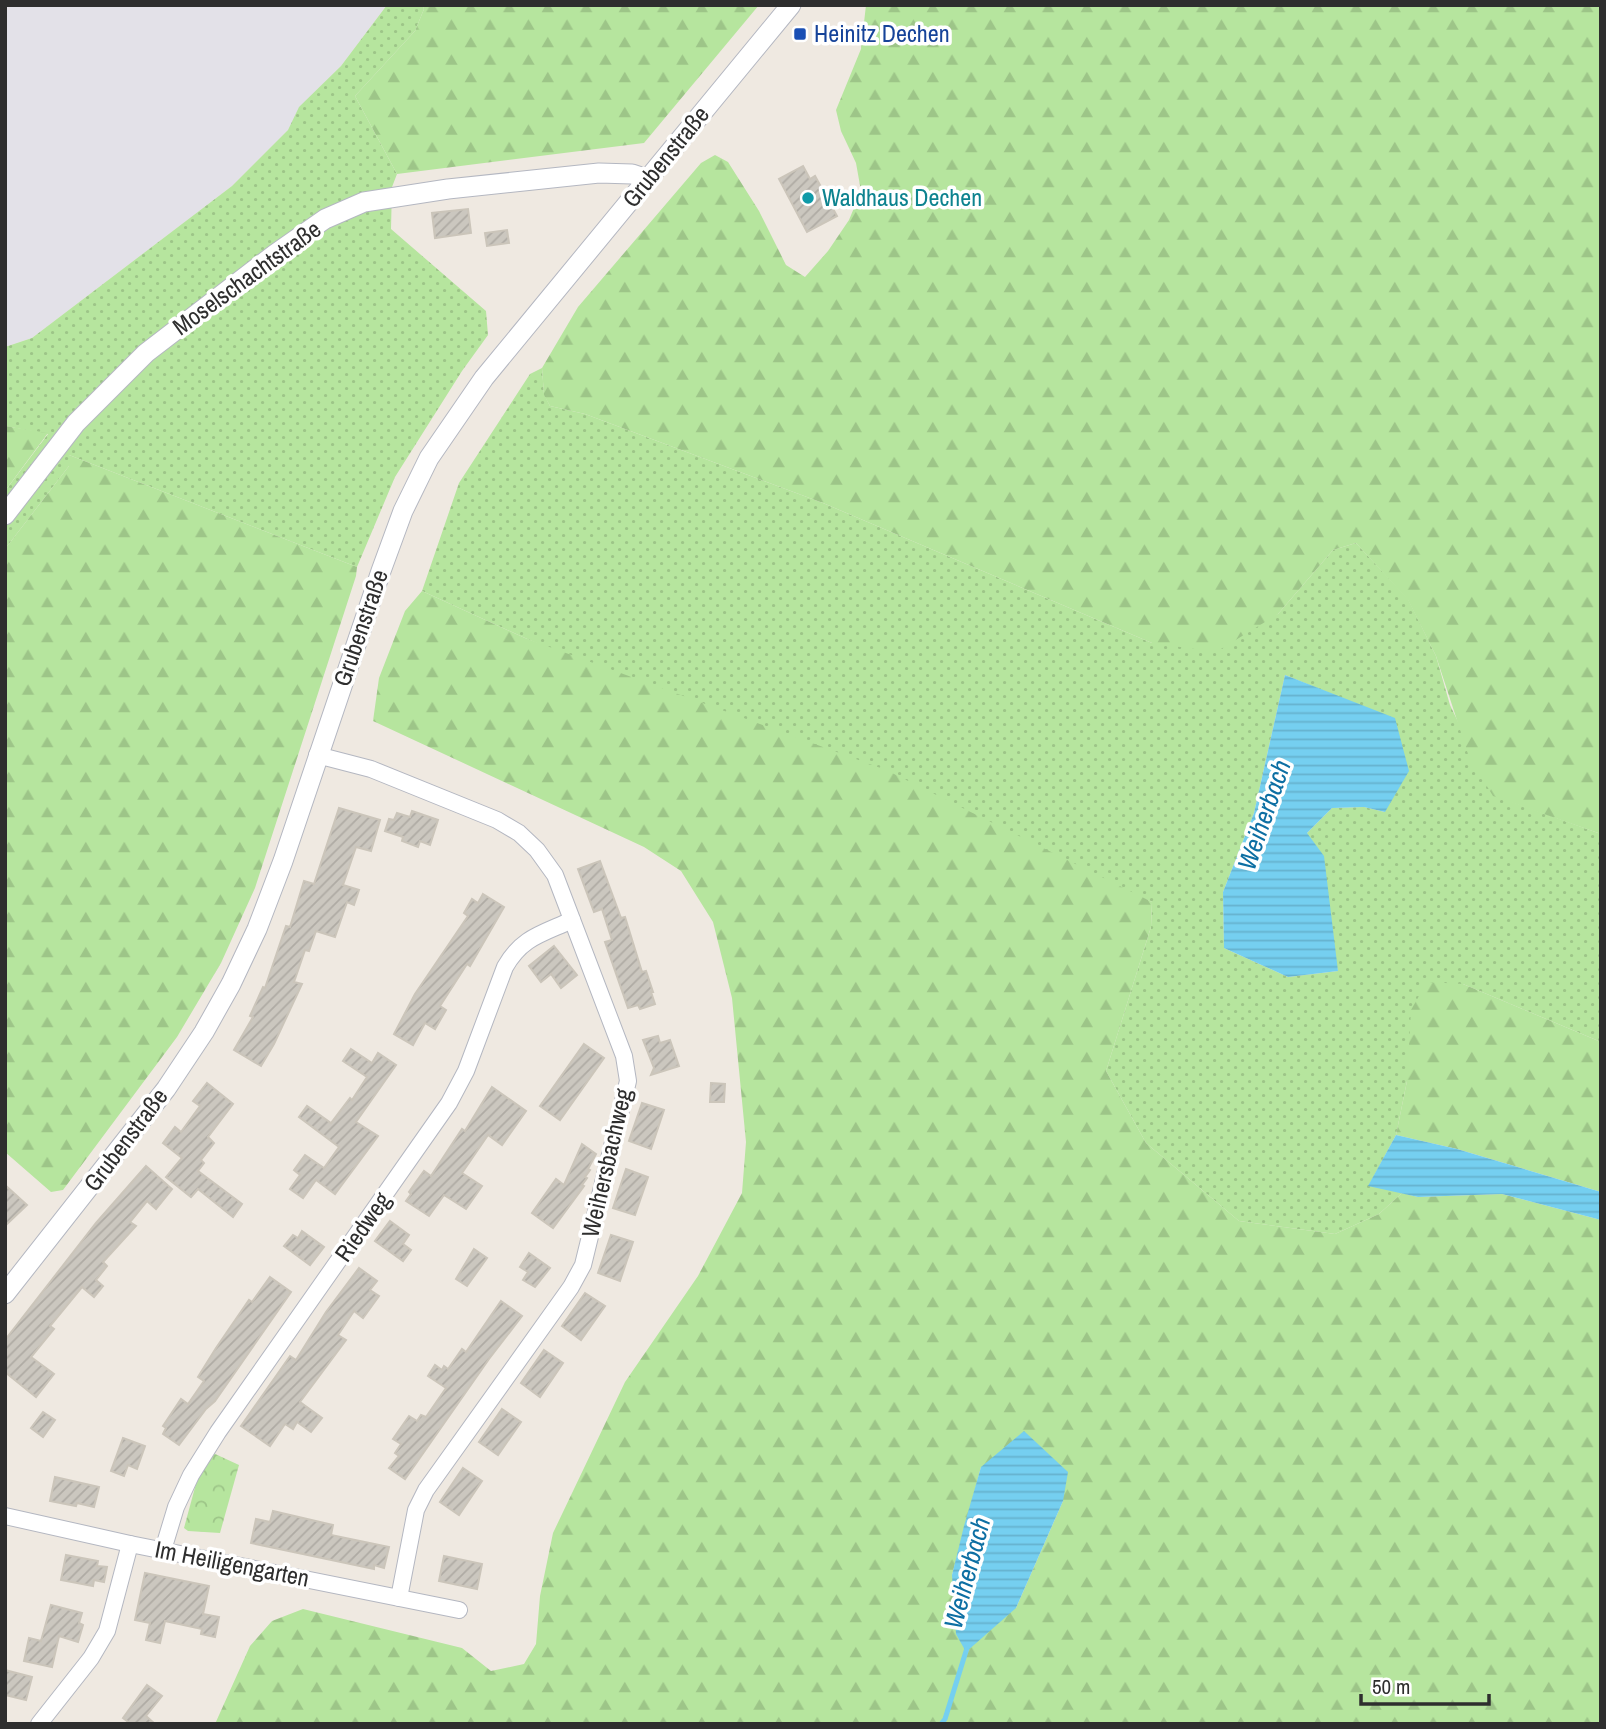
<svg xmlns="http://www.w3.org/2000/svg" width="1606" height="1729" font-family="'Archivo Narrow',sans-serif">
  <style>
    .industrial { fill: #e3e1e8 }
    .grass { fill: url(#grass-dots); fill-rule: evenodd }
    .forest { fill: url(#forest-firs); fill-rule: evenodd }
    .park { fill: url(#park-crowns) }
    .water { fill: url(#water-rules) }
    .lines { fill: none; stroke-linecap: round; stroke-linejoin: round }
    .stream { stroke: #75cff0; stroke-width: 5 }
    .building { fill: url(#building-hatch); stroke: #cbc5ba; stroke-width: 2 }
    .minor-casing { stroke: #b4b7c1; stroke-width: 18 }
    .tertiary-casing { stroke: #b4b7c1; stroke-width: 21 }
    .minor { stroke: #fff; stroke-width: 16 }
    .tertiary { stroke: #fff; stroke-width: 19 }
    .transit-dot { fill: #1a4fb4; stroke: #fff; stroke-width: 2.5 }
    .culture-dot { fill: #0f9aa8; stroke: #fff; stroke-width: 2.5 }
    .labels { text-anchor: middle; stroke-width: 7; stroke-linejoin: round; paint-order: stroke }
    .transit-label { font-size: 24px; fill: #164399; stroke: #fff; text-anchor: start }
    .street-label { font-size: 24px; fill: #2e2e2e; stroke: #fff }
    .culture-label { font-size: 24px; fill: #0d838f; stroke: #fff; text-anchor: start }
    .water-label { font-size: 26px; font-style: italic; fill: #0d6fa3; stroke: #fff }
  </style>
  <defs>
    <pattern id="grass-dots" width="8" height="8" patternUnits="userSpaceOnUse" patternTransform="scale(1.75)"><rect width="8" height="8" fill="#b6e59e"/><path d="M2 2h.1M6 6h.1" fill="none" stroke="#9dc588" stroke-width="1.8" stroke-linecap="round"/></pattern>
    <pattern id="forest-firs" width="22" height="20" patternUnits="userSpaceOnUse" patternTransform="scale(1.75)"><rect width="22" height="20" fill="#b6e59e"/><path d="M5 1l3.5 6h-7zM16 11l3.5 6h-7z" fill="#9dc588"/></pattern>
    <pattern id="park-crowns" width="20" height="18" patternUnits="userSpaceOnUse" patternTransform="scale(1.75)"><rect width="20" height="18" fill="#b6e59e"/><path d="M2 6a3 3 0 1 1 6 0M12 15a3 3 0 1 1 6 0" fill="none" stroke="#9dc588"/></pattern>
    <pattern id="water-rules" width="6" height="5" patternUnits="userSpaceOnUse" patternTransform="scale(1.75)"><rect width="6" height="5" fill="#75cff0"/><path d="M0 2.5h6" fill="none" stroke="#66b2ce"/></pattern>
    <pattern id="building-hatch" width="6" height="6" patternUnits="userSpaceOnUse" patternTransform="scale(1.75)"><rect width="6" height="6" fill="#cbc7bf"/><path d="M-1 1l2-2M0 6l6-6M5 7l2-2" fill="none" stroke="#afaba4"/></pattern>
  </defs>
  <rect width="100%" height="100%" fill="#efe9e1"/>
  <polygon class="industrial" points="5,5 387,5 341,66 300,107 288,130 232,186 32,338 5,347"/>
  <g class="grass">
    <polygon points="387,5 422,5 424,9 415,31 355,96 397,174 392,187 391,229 486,311 488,335 462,371 395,477 357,567 69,455 69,466 5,549 5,491 48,434 5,426 5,347 32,338 232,186 288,130 299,107 341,66"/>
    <path d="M 542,368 L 544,394 L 550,406 L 585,414 L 823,503 L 1152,643 L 1278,614 L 1333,550 L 1356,543 L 1408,599 L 1436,656 L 1450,705 L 1493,795 L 1601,834 L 1601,1042 L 1463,984 L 1407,1081 L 1396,1135 L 1369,1185 L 1402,1193 L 1379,1214 L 1335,1234 L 1239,1221 L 1146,1143 L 1106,1071 L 1151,927 L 1152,902 L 525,638 L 422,591 L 459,483 L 530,374 ZM 1285,675 L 1327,692 L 1385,812 L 1364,807 L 1332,808 L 1307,833 L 1338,971 L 1288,977 L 1224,948 L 1223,892 L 1254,813 Z"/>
  </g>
  <g class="forest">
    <polygon points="422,5 759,5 644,143 397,174 355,96 415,31 424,9"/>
    <polygon points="866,5 1601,5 1601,834 1493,796 1469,757 1436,656 1408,600 1356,543 1333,550 1278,614 1216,652 1152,643 823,503 585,414 550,406 544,395 542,368 578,307 701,163 715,155 728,162 759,211 786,265 805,277 828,251 849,220 861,191 856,163 841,131 836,110 861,49"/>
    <polygon points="5,426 48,433 5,491"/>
    <polygon points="69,455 357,567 356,576 255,888 221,963 177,1037 63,1190 51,1192 5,1152 5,549 69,466"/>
    <path d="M 422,591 L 525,638 L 886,770 L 1152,902 L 1151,927 L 1106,1071 L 1146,1143 L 1239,1221 L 1335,1234 L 1379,1214 L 1402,1193 L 1418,1197 L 1502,1194 L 1601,1220 L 1601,1724 L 215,1724 L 250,1646 L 272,1621 L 303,1609 L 462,1648 L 491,1671 L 524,1664 L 536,1644 L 540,1596 L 553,1533 L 625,1382 L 698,1276 L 742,1193 L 746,1142 L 732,998 L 713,922 L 681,871 L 644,847 L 373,721 L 379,678 L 405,611 ZM 981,1467 L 1063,1501 L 1016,1608 L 952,1575 Z"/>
    <polygon points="1427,982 1463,984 1601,1042 1601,1192 1457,1149 1396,1135 1407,1081 1411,1010"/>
  </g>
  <polygon class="park" points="213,1453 239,1465 220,1533 188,1531 184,1528 197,1480"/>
  <g class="water">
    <polygon points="1285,675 1395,718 1409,771 1385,812 1364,807 1332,808 1307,833 1324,856 1338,971 1288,977 1224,948 1223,892 1254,813"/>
    <polygon points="1396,1135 1457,1149 1601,1192 1601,1220 1502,1194 1418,1197 1368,1186"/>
    <polygon points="1024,1431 1068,1472 1063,1501 1016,1608 966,1652 956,1634 952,1575 964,1526 981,1467"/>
  </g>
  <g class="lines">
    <polyline class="stream" points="941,1724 945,1719 967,1648"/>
  </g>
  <g class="building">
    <polygon points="803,166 810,179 815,176 837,216 807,232 779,179"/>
    <polygon points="468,209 471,233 435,238 432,213"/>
    <polygon points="507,230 509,243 487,246 485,233"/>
    <polygon points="339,808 380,820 371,851 356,847 343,885 359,890 354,905 347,902 335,937 316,931 309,951 305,950 294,982 302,984 274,1044 261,1066 234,1050 253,1017 250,1016 263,987 265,988 286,926 290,927 304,881 314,884"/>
    <polygon points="412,811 438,820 430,845 420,841 418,847 402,841 403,837 385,831 389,819 394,820 397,813 410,817"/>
    <polygon points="600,861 621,918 625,917 642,972 646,971 653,992 651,992 655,1004 640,1009 638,1005 628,1008 605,942 612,940 602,909 594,912 578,869"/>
    <polygon points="483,894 504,907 470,966 467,964 440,1006 446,1010 435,1029 425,1023 413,1045 394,1034 415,994 468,916 464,913 472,899 478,903"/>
    <polygon points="554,946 577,975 561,988 551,974 541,982 529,966"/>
    <polygon points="658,1036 660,1043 670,1040 679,1066 651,1075 654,1068 643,1040"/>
    <polygon points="584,1044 604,1058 560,1120 540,1106"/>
    <polygon points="351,1049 372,1063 378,1053 396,1065 356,1122 378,1136 335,1194 316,1180 303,1198 290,1189 300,1175 294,1170 305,1155 324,1168 339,1147 299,1117 307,1106 331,1123 350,1098 352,1100 367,1077 343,1061"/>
    <polygon points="207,1083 233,1104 208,1137 214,1143 201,1160 204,1163 198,1171 242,1204 233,1217 198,1189 191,1197 166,1177 182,1158 163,1143 175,1127 181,1132 200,1106 193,1101"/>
    <polygon points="711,1083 725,1084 724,1102 710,1102"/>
    <polygon points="492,1087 526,1111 502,1145 488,1135 462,1173 482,1186 466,1209 444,1195 429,1216 406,1201 411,1194 409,1192 424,1171 431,1176 462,1129 465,1131"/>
    <polygon points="642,1103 664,1110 651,1149 629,1141"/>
    <polygon points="582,1144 596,1154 588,1169 590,1170 585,1177 587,1178 582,1185 584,1186 553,1228 532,1213 556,1179 564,1185"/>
    <polygon points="146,1166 172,1189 156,1209 147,1201 130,1222 136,1226 103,1262 107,1266 96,1280 103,1286 94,1297 82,1287 50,1326 54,1329 31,1357 54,1374 36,1397 5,1372 5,1340 96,1223"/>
    <polygon points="626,1169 648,1177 635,1215 613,1208"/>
    <polygon points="5,1185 27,1205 5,1226"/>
    <polygon points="390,1221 409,1235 403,1244 411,1250 403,1261 375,1241"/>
    <polygon points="302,1231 324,1247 310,1265 284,1246 293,1235 298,1238"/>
    <polygon points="611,1235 633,1242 620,1281 598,1273"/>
    <polygon points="474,1249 487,1258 467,1286 456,1279"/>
    <polygon points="529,1253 550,1268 535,1287 523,1280 528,1272 520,1267"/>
    <polygon points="359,1268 377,1281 370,1290 379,1296 363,1318 354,1311 338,1335 346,1340 300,1402 322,1418 311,1432 297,1422 293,1429 285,1424 270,1446 241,1426 290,1356 296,1360 326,1312"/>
    <polygon points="270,1277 291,1292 215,1401 206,1409 179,1445 163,1434 166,1428 163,1426 181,1399 188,1404 204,1381 198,1377 216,1348 249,1300 252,1302"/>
    <polygon points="585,1293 605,1306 581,1340 562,1326"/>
    <polygon points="501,1301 522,1316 489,1359 405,1479 389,1468 399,1456 395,1453 401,1444 393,1439 409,1416 417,1421 421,1415 426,1417 446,1388 428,1376 435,1365 442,1370 444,1366 448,1369 462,1349 466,1352"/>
    <polygon points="544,1350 563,1363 540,1397 521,1383"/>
    <polygon points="502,1409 521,1422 498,1455 479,1442"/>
    <polygon points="43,1412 55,1420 43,1437 31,1428"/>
    <polygon points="123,1438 145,1446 137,1469 128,1465 124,1476 111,1471"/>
    <polygon points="463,1468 482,1481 459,1515 440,1502"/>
    <polygon points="55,1477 99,1487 94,1507 77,1503 76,1506 50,1501"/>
    <polygon points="273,1511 333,1525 331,1535 389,1547 384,1568 374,1565 374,1569 251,1543 256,1519 270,1522"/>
    <polygon points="66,1555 98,1561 97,1566 107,1567 104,1582 94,1580 93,1586 61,1580"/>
    <polygon points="444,1556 482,1564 477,1589 439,1581"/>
    <polygon points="145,1573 209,1586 203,1614 219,1617 215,1637 201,1634 202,1629 165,1621 160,1643 146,1640 150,1623 135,1620"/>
    <polygon points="51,1605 82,1613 79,1623 83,1625 78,1642 59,1636 52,1667 24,1661 29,1638 41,1641"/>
    <polygon points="5,1670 32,1677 26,1700 5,1695"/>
    <polygon points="147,1685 162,1696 146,1716 155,1724 131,1724 123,1718"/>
  </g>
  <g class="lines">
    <g class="minor-casing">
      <g id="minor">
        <polyline points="317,755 371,769 497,820 519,833 537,850 555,875 624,1056 628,1081 583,1265 571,1287 426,1490 416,1510 399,1598"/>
        <polyline points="5,1516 130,1544 459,1610"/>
        <path d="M 163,1550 L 176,1507 L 191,1475 L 218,1432 L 449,1103 L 466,1071 L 505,967 C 522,937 542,934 572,920"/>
        <polyline points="39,1724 91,1658 107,1631 130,1544"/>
      </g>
    </g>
    <g class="tertiary-casing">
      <g id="tertiary">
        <polyline points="5,515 76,423 146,353 275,254 325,219 364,202 448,189 599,173 632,174 647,179"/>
        <polyline points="5,1294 166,1089 204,1032 231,984 257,929 283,861 381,571 403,511 429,458 484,378 791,5"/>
      </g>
    </g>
    <use href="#minor" class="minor"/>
    <use href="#tertiary" class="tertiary"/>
  </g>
  <rect class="transit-dot" x="793" y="27" width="14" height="14" rx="3.5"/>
  <circle class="culture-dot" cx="808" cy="198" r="7"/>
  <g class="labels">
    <g class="transit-label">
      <text x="814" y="42">Heinitz Dechen</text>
    </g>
    <g class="street-label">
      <text transform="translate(666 157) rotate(-51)" y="8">Grubenstraße</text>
      <text transform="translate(247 278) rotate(-36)" y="8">Moselschachtstraße</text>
      <text transform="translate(361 628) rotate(-71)" y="8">Grubenstraße</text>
      <text transform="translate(126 1140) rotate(-53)" y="8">Grubenstraße</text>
      <text transform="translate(607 1163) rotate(-77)" y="8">Weihersbachweg</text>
      <text transform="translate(363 1227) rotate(-55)" y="8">Riedweg</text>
      <text transform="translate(232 1564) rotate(11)" y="8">Im Heiligengarten</text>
    </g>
    <g class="culture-label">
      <text x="822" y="206">Waldhaus Dechen</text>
    </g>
    <g class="water-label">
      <text transform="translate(1264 815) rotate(-71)" y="9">Weiherbach</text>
      <text transform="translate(967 1573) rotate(-75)" y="9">Weiherbach</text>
    </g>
  </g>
  <rect width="1606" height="1729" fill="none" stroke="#2e2e2e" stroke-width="14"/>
  <path d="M1361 1694v10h128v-10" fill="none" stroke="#2e2e2e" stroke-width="3.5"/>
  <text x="1372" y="1694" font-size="21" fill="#2e2e2e" stroke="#ffffff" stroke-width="5" paint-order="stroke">50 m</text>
</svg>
